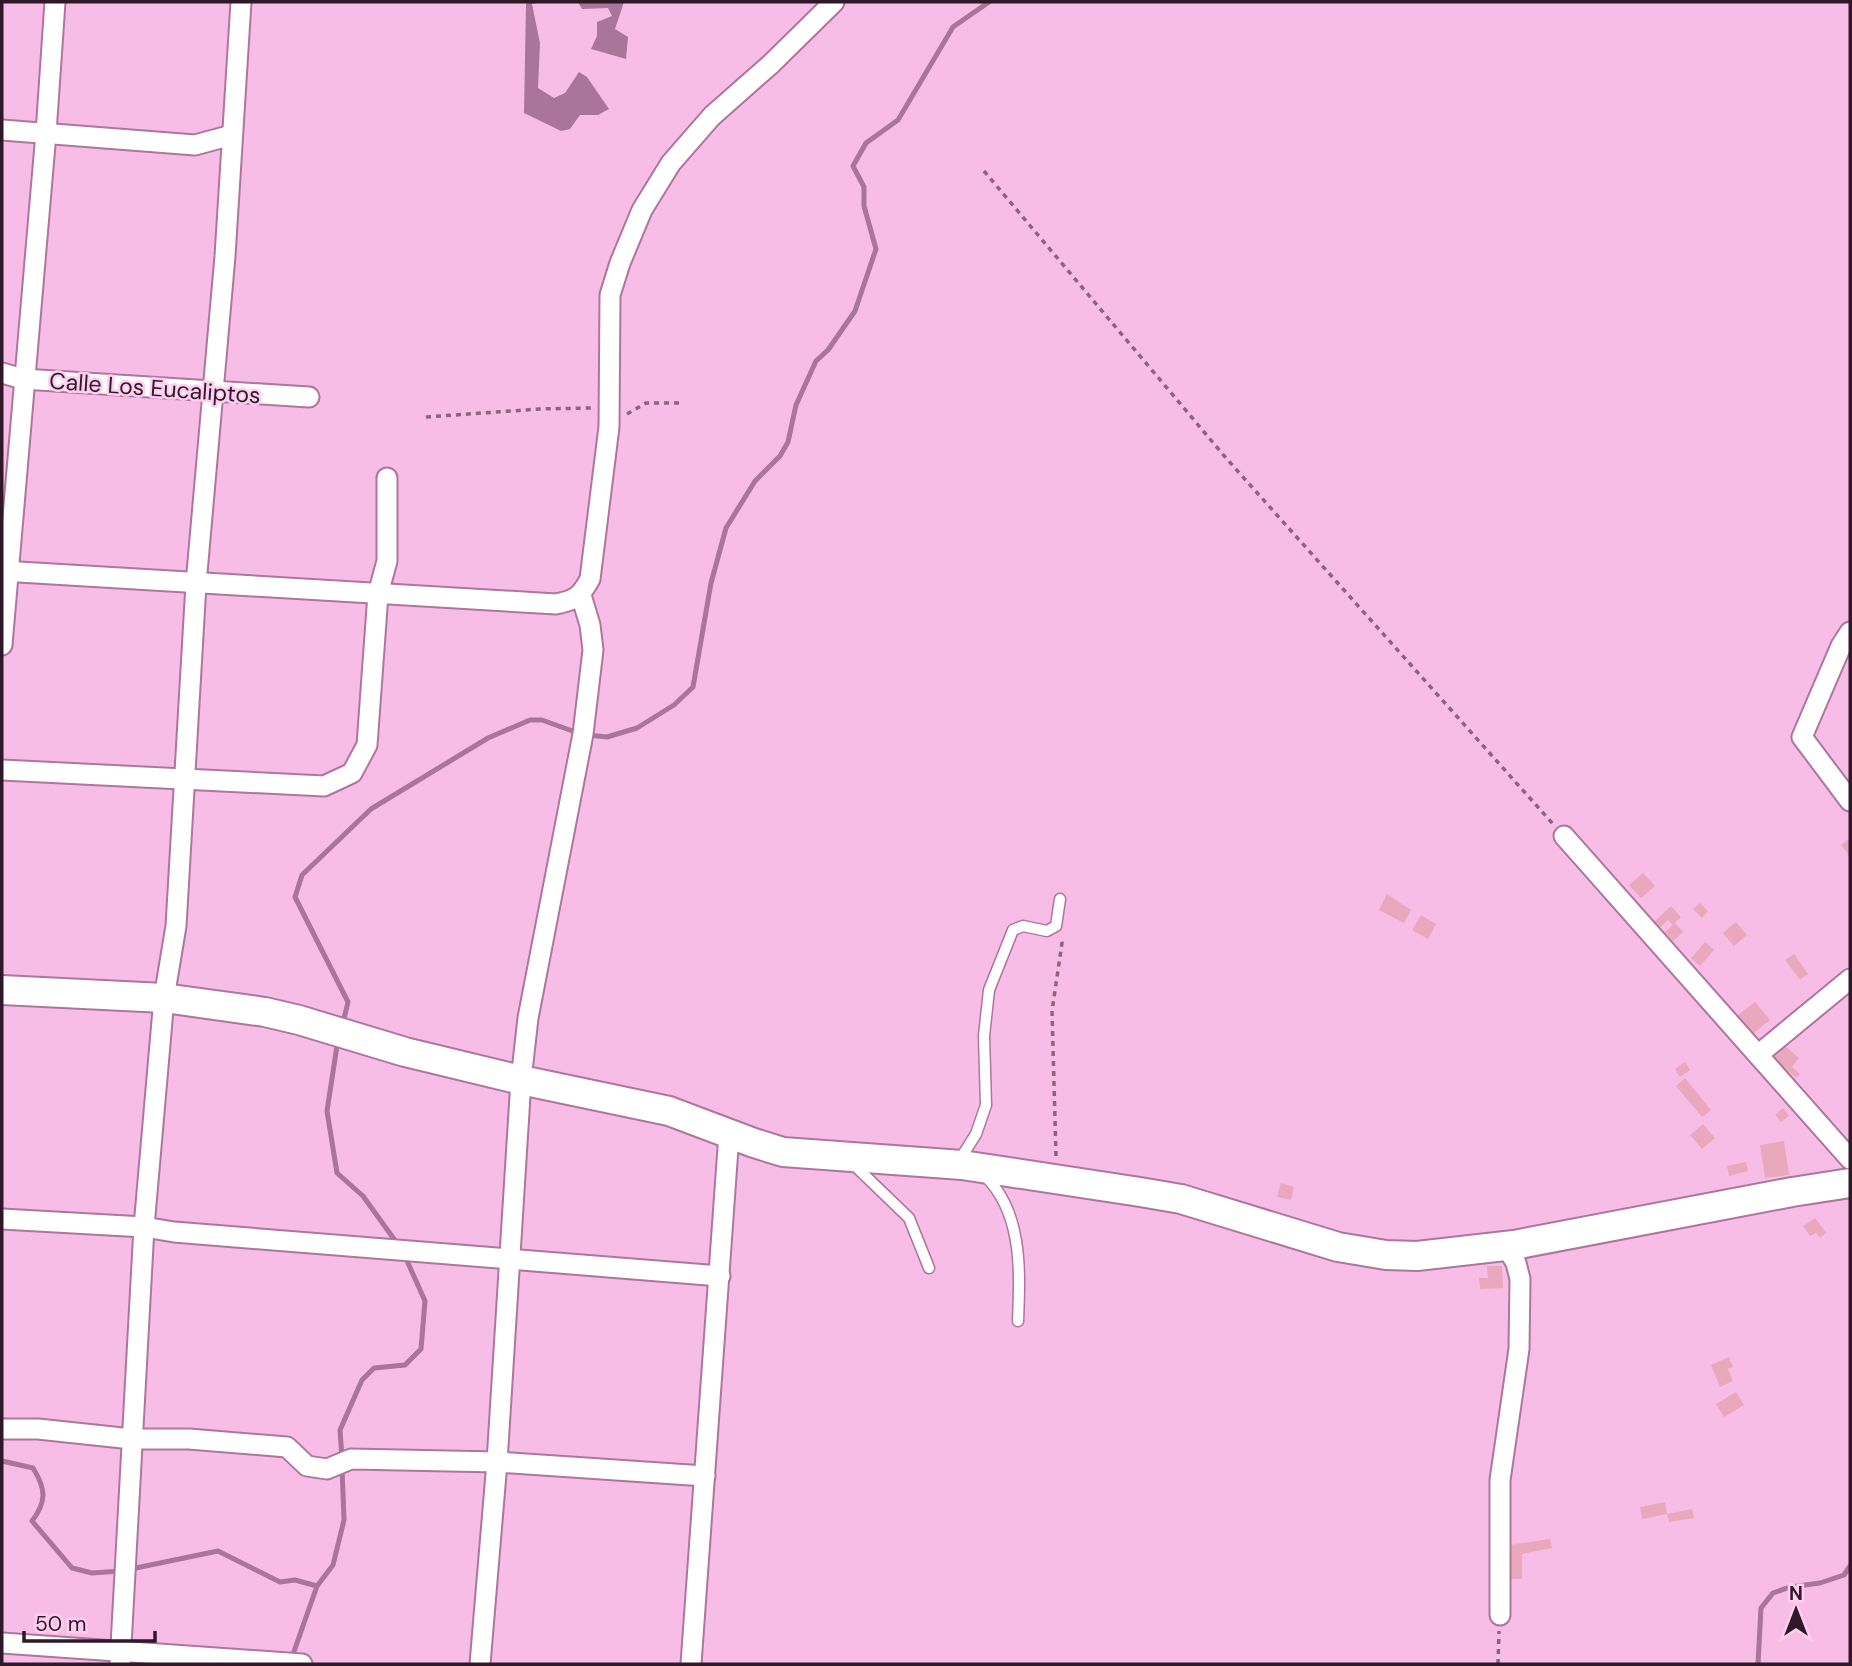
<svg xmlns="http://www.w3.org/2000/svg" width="1852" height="1666" font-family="'DM Sans',sans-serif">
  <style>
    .water { fill: #a9759a }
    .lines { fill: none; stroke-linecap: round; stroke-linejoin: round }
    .stream { stroke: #a9759a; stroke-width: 5 }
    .building { fill: #eaa8bd }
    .lane-casing { stroke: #ad769d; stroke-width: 13 }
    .street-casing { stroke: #ad769d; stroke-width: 23 }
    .secondary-casing { stroke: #ad769d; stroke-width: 32 }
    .path { stroke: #8b6480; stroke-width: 3.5; stroke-dasharray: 5 5; stroke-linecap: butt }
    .lane { stroke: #fff; stroke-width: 10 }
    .street { stroke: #fff; stroke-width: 19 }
    .secondary { stroke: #fff; stroke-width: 28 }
    .labels { text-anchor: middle; stroke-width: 5; stroke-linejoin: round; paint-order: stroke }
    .street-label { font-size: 23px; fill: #2f1929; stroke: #ffcef0 }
  </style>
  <rect width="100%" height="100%" fill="#f8bde6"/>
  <g class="water">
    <polygon points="529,2 543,2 532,4 540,43 538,88 554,98 565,93 579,72 587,77 609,109 598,115 580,115 570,129 561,131 524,113 526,4"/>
    <polygon points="578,2 624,2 615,29 628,37 626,59 591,49 597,36 597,22 612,16 608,8 582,9"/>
  </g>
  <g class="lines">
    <g class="stream">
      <polyline points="588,735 607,737 637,728 674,705 693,687 711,583 726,528 755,481 780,456 788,442 796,405 816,361 828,350 855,311 876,249 864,206 864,187 853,166 866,143 898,120 953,27 989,2"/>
      <polyline points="343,1023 348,1002 295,897 302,875 371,809 488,738 530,720 542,720 578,733"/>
      <polyline points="338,1039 327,1111 337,1173 363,1196 399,1246"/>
      <polyline points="342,1458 340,1430 362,1380 374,1368 405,1365 421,1349 425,1301 404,1254"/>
      <path d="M 2,1461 L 33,1468 C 46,1489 47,1501 32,1521 L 72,1568 L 92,1573 L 121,1571"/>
      <polyline points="131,1569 218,1551 280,1582 295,1580 317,1586"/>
      <polyline points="291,1660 317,1586 333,1565 344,1520 342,1468"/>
      <polyline points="1758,1664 1761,1608 1773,1593 1790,1587 1820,1583 1844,1575 1850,1566"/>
    </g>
  </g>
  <g class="building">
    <polygon points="1849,839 1850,841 1850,857 1841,845"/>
    <polygon points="1643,873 1655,886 1641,898 1629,885"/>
    <polygon points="1387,894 1411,910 1404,923 1379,910"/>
    <polygon points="1700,903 1708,911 1702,918 1693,909"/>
    <polygon points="1671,906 1681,917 1675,923 1683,932 1673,941 1665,932 1673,925 1668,920 1657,930 1652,924"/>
    <polygon points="1421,915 1436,924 1428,939 1412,930"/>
    <polygon points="1736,922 1747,935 1734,946 1723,933"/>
    <polygon points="1705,942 1714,950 1700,966 1691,958"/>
    <polygon points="1794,954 1808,974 1800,980 1785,960"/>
    <polygon points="1755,1002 1770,1020 1749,1037 1734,1018"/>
    <polygon points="1784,1045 1799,1058 1792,1067 1800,1074 1796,1078 1773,1058"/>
    <polygon points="1685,1062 1690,1070 1680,1077 1675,1069"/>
    <polygon points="1685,1078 1711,1110 1702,1117 1676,1086"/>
    <polygon points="1783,1108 1789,1116 1781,1122 1775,1115"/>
    <polygon points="1703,1124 1715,1138 1702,1149 1690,1135"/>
    <polygon points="1784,1141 1789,1175 1765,1178 1760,1145"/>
    <polygon points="1746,1162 1748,1171 1729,1176 1727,1166"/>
    <polygon points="1281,1183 1294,1187 1291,1200 1277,1197"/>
    <polygon points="1815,1218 1826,1233 1820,1238 1816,1233 1810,1236 1803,1226"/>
    <polygon points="1487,1266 1502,1266 1503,1288 1480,1289 1479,1278 1488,1278"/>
    <polygon points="1729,1357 1733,1367 1728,1369 1733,1381 1720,1387 1711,1365"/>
    <polygon points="1736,1392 1744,1405 1724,1417 1716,1404"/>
    <polygon points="1665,1502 1667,1514 1642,1519 1640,1507"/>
    <polygon points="1692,1509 1694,1518 1669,1522 1667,1514"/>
    <polygon points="1550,1539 1552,1548 1522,1554 1522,1579 1509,1579 1509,1545"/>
  </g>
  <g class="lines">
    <g class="lane-casing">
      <g id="lane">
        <polyline points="959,1161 976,1134 986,1105 984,1036 989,990 1013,930 1023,926 1047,931 1056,926 1060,899"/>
        <polyline points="853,1164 909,1218 929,1268"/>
        <path d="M 984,1175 C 1023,1212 1020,1271 1018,1321"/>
      </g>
    </g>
    <g class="street-casing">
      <g id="street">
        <polyline points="2,130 195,145 232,135"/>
        <polyline points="2,373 23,379 309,397"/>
        <path d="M 2,571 L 556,604 C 576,600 580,597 590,579 L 609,427 L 610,295 L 620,263 L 642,210 L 671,163 L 712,116 L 771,64 L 834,2"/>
        <polyline points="1850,632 1841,646 1802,737 1850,801"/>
        <polyline points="2,645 46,133 55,2"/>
        <polyline points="2,770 324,786 352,773 367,745 378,594 387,561 387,478"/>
        <polyline points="1564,836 1850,1159"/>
        <polyline points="1759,1054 1850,979"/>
        <polyline points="2,1219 144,1227 174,1232 720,1276"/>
        <polyline points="2,1429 38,1429 132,1439 189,1439 287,1447 307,1466 327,1469 351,1459 497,1462 705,1476"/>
        <polyline points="1500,1615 1500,1480 1519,1349 1520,1279 1516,1263 1506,1246"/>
        <polyline points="2,1643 302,1664"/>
        <polyline points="120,1664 144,1227 164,998 176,926 196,584 225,256 241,2"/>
        <polyline points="480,1664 497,1462 521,1080 528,1018 583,734 593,650 590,625 581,595"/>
        <polyline points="691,1664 729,1134"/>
      </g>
    </g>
    <g class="secondary-casing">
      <polyline id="secondary" points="2,990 164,998 265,1012 299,1020 405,1052 521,1080 669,1111 754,1143 783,1152 962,1165 1140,1192 1181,1199 1338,1247 1386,1255 1417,1256 1514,1245 1792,1192 1850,1183"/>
    </g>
    <g class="path">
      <polyline points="984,171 1226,458 1553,824"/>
      <polyline points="627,414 646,403 684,403"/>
      <polyline points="426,417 539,409 591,408"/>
      <polyline points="1056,1156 1052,1011 1062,943 1060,938"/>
      <polyline points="1498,1664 1499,1631"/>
    </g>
    <use href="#lane" class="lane"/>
    <use href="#street" class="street"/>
    <use href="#secondary" class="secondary"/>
  </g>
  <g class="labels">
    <g class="street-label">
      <text transform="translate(155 388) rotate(4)" y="8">Calle Los Eucaliptos</text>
    </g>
  </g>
  <rect width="1852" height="1666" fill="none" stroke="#2f1929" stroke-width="7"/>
  <g transform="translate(1796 1610)" stroke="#ffcef0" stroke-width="5" paint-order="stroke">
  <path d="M0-5L12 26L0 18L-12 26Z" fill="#2f1929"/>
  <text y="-10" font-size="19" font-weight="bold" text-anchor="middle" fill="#2f1929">N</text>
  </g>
  <path d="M24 1631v10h131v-10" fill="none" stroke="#2f1929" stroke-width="3.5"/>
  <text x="35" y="1631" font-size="21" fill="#2f1929" stroke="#ffcef0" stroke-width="5" paint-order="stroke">50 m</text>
</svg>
